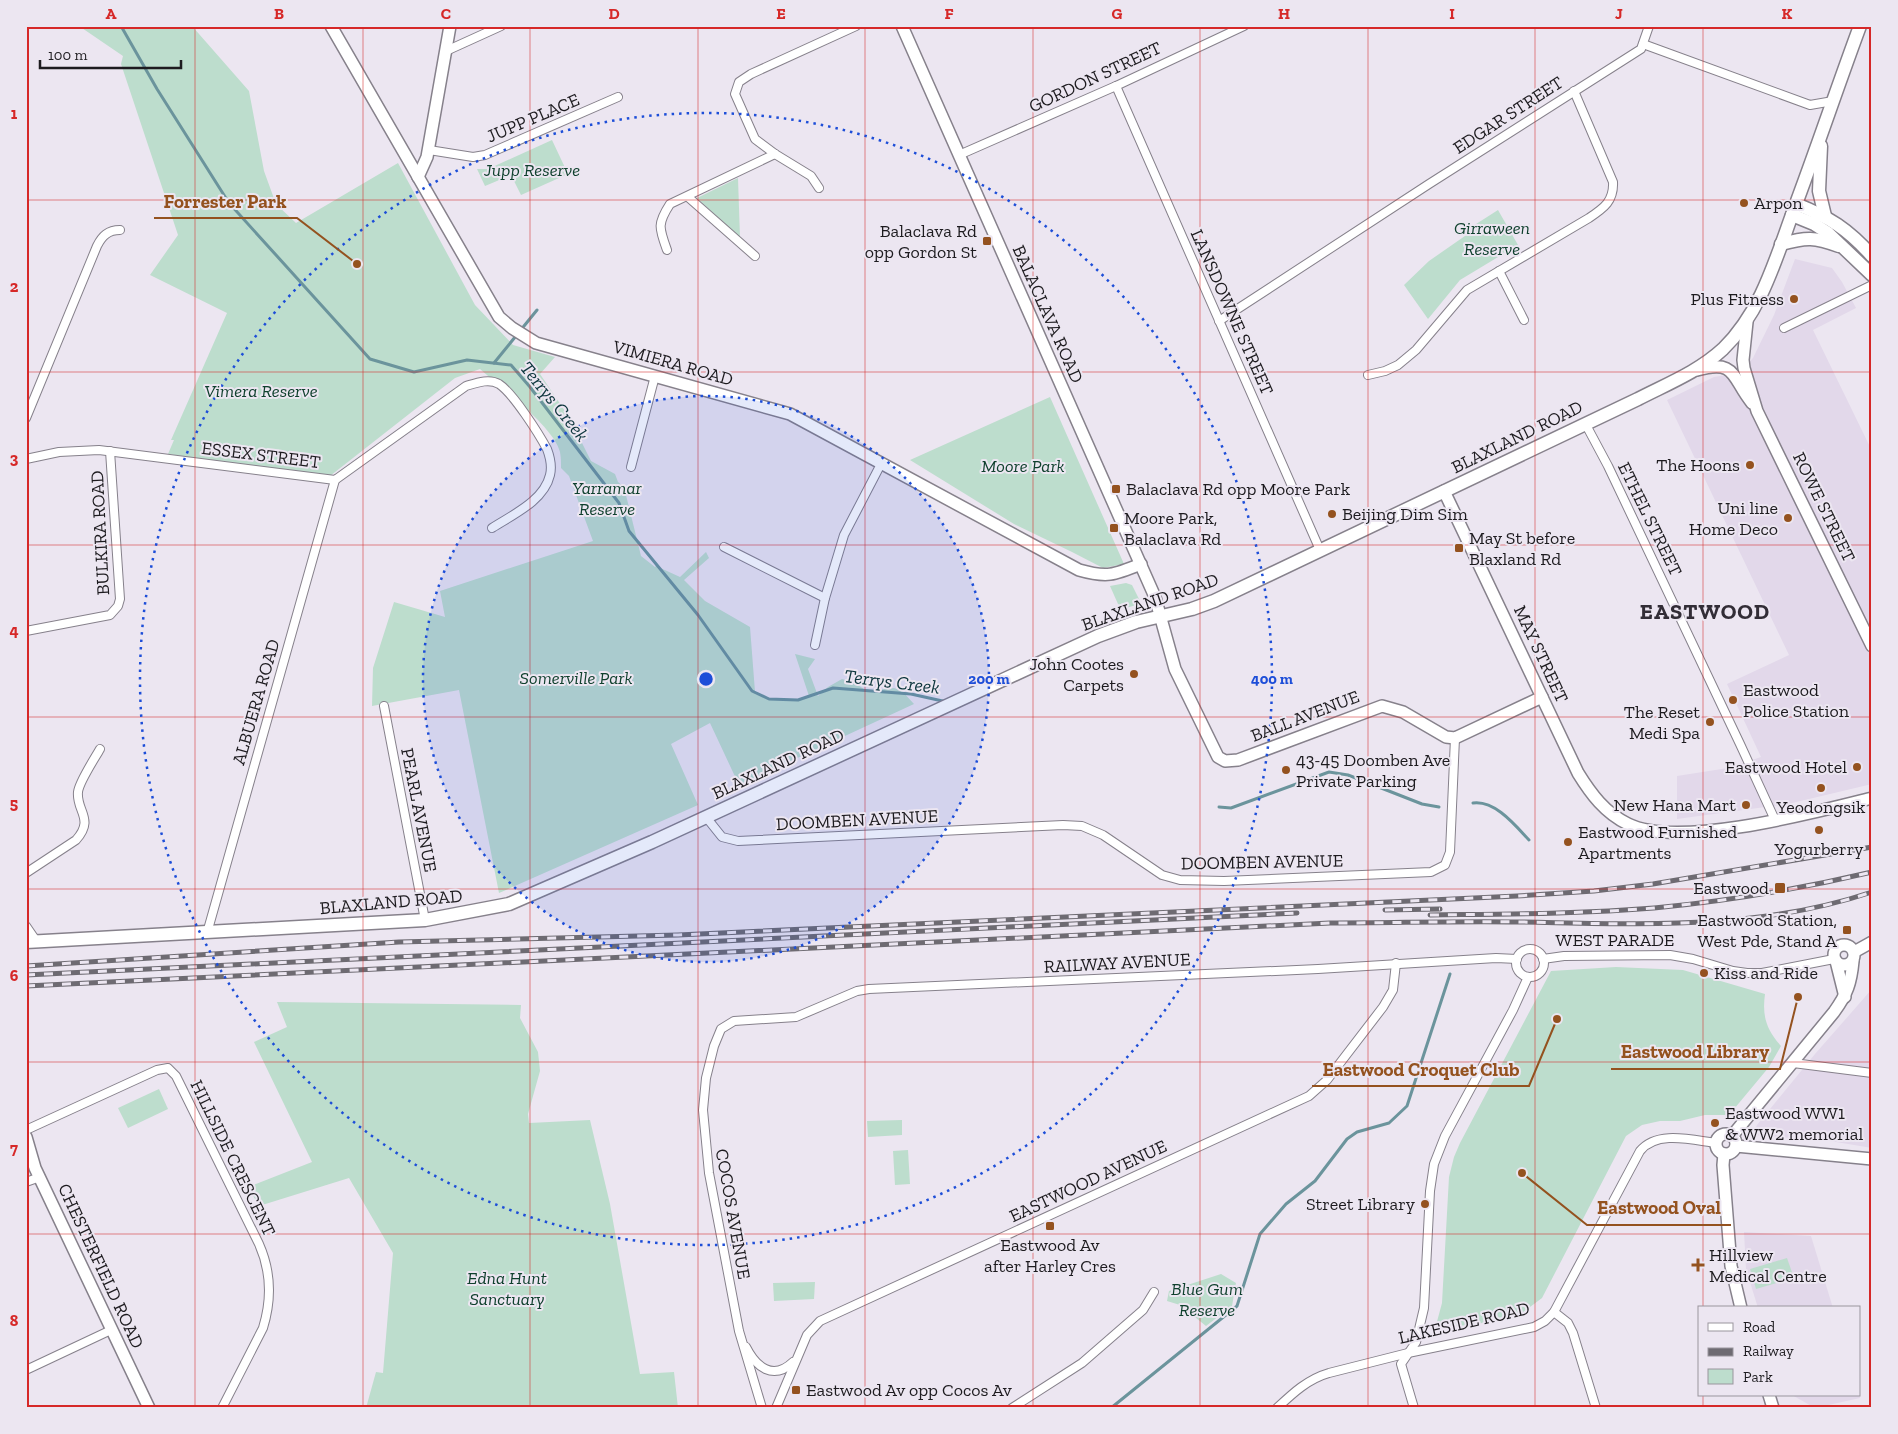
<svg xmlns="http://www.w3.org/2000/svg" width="1898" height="1434" font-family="'Zilla Slab',serif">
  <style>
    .built { fill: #e2d8ea }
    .green { fill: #bdddcd }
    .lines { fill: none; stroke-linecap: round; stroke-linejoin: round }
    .stream { stroke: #6b949c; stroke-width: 3 }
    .street-casing { stroke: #86818b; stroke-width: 10 }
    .secondary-casing { stroke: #86818b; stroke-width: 14 }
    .primary-casing { stroke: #86818b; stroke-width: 15 }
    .street { stroke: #fff; stroke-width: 8 }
    .secondary { stroke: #fff; stroke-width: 11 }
    .primary { stroke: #fff; stroke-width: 12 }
    .rail-casing { stroke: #6e6b72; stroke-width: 5 }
    .rail { stroke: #ece6f1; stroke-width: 3; stroke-dasharray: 9; stroke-linecap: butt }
    .grid { fill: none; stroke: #d62828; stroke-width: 1; stroke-opacity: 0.55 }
    .ring { fill: none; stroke: #1d4ed8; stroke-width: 2.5; stroke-dasharray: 2.5 5 }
    .poi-dot { fill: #94521f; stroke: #ece6f1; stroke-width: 2 }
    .labels { text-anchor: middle; stroke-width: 4; stroke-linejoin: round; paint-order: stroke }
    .street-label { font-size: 18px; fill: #1d1b1f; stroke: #ece6f1 }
    .park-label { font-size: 18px; font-style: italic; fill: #0f402d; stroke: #ece6f1 }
    .poi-label { font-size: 18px; fill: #1d1b1f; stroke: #ece6f1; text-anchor: start }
    .water-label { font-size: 19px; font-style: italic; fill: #0d363d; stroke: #ece6f1 }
    .district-label { font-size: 22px; font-weight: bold; letter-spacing: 1px; fill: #322d36; stroke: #ece6f1 }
    .centre { fill: #1d4ed8; stroke: #ece6f1; stroke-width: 2.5 }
    .ring-label { font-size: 15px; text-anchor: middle; font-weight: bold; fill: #1d4ed8; stroke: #ece6f1; stroke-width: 4; stroke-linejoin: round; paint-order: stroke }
    .leader { fill: none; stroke: #94521f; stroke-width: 2 }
    .callout-dot { fill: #94521f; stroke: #ece6f1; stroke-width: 2 }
    .callout-label { font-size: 19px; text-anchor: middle; font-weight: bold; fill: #94521f; stroke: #ece6f1; stroke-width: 4; stroke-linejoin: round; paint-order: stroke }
    .neatline { fill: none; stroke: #d62828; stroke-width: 2 }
    .grid-label { font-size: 16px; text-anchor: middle; font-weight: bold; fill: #d62828 }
  </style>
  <rect width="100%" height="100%" fill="#ece6f1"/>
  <g class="built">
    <polygon points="1795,259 1832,268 1842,282 1856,308 1813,330 1872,451 1872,784 1788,804 1677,819 1677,776 1728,768 1761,757 1727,684 1789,655 1667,400 1714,377 1733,374 1744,368 1753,358 1774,315"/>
    <polygon points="1872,989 1872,1148 1830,1141 1752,1135 1757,1125 1815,1054"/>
    <polygon points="1744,1232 1811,1236 1833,1308 1758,1308 1746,1269"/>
    <polygon points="1792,1395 1859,1395 1860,1398 1815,1408"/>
  </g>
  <g class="green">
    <path d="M 79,26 L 192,26 L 249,91 L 264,171 L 276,204 L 296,223 L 398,163 L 475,305 L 513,345 L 555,357 L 540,374 L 569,417 L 591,461 L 615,474 L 618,482 L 624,487 L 641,556 L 655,567 L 656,566 L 680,577 L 706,552 L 709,558 L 684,580 L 705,601 L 750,627 L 755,692 C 773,701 790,704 809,696 L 795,654 L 815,659 L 808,669 L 818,696 L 828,687 L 842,679 L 853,682 L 867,691 L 894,688 L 902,691 L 914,704 L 739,785 L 710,723 L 671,744 L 698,805 L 499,893 L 459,690 L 372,706 L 373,668 L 394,602 L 445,617 L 440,591 L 593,541 L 569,476 L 561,468 C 561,463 561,457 560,452 C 554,427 501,388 480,369 L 455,378 L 330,476 L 168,454 L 174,440 L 171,440 L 227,313 L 150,275 L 178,235 L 121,64 L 123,56 Z"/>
    <polygon points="552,140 568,174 521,195 511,175 485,186 477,169 488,169"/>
    <polygon points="738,178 740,238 697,198"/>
    <polygon points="1498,210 1518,245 1460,280 1428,319 1404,285 1429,261 1475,229 1473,226"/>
    <polygon points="1050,397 1124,564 1103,568 1072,552 1014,524 910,460"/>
    <polygon points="1126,583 1132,585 1140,601 1136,605 1126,608 1118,604 1110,586"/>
    <path d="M 1616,967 L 1683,970 L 1765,994 C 1762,1016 1766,1029 1781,1046 L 1769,1067 L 1729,1115 L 1705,1115 L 1680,1121 L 1660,1121 L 1642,1125 L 1626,1136 L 1542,1298 L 1514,1319 L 1435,1329 L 1442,1303 L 1449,1177 L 1454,1157 L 1460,1143 L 1551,971 Z"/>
    <polygon points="277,1002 521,1005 520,1018 538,1052 540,1071 528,1114 529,1123 590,1120 610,1204 640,1374 674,1372 678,1408 366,1408 376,1372 383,1373 393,1253 349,1178 259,1206 248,1187 312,1162 254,1042 287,1027"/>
    <polygon points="159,1089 168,1109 128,1128 118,1108"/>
    <polygon points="902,1120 902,1135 868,1137 867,1121"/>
    <polygon points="908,1150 910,1184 895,1185 893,1151"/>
    <polygon points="1787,1258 1794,1278 1756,1289 1750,1269"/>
    <polygon points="1221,1274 1236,1283 1232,1306 1206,1326 1180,1305 1167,1301 1169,1291"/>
    <polygon points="815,1282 814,1299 774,1301 773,1283"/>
  </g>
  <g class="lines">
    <g class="stream">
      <polyline points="121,26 157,89 229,203 370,359 414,372 467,360 511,365 530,387 619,503 629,531 698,615 752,691 769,699 798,700 833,688 911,694 947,702"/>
      <polyline points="494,363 537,310"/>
      <path d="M 1473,803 C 1495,800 1515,825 1529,840"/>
      <polyline points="1219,807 1231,808 1329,772 1348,775 1422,804 1439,807"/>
      <polyline points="1111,1408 1237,1306 1260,1234 1286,1204 1315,1181 1347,1139 1357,1132 1389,1123 1407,1106 1450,974"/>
    </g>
    <g class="street-casing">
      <g id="street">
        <polyline points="1643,44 1810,105 1833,101"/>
        <polyline points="446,51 501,26"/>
        <polyline points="1116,86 1320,550"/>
        <polyline points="429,150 473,157 485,155 618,97"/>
        <polyline points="959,155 1116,86 1244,26"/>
        <polyline points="819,188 811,176 775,154 755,139 735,94 739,82 751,74 856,26"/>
        <polyline points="688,197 755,256"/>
        <path d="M 667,250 C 659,228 657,224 670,204 L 775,154"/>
        <polyline points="1499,271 1524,320"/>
        <polyline points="1219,321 1429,184 1641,49 1649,26"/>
        <polyline points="1784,328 1872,285"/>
        <path d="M 1368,375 L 1385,371 L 1398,365 L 1416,350 L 1467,290 L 1589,218 C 1604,208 1614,201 1613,182 L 1574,91"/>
        <path d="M 26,418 L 97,246 C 102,236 108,230 120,230"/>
        <polyline points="1585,423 1608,466 1740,744 1775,820"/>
        <path d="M 26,459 L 59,452 L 99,450 L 335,480 L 466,386 C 476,383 489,378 499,384 C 513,393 539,434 547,449 C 550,457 552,467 550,475 C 544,501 512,515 492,528"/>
        <polyline points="631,467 655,376"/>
        <polyline points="724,547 825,598"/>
        <polyline points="26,631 110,615 118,606 120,599 110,451"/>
        <polyline points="815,645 825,598 844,535 882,462"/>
        <polyline points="384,706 425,920"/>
        <polyline points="706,817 722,837 738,841 1063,825 1082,826 1103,835 1162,875 1180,880 1224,881 1431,872 1445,865 1450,852 1455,738"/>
        <path d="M 26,873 L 76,840 C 95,819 76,811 78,792 C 79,782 95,758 100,749"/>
        <polyline points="26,926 37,942"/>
        <polyline points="207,933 335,480"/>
        <circle cx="1530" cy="963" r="14"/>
        <polyline points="1543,959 1564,956 1670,955 1693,959 1733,971 1747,973 1762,973 1834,959"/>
        <polyline points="1793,1063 1872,1073"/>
        <path d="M 26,1130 L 157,1070 L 168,1068 L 176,1076 L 259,1244 C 271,1271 272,1299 263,1328 L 222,1408"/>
        <polyline points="26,1182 40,1177"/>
        <polyline points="1554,1312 1568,1323 1573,1333 1596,1408"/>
        <path d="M 746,1347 C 756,1367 773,1381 793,1362"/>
        <polyline points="26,1370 111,1330"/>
        <polyline points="762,1408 739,1331 709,1173 703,1110 706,1078 714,1046 721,1029 734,1021 796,1017 857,991 869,989 1318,969 1496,958 1517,959"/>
        <polyline points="776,1408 807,1335 820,1321 1309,1096 1327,1080 1383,1007 1393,990 1396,963"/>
        <polyline points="1012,1408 1082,1363 1143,1310 1154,1292"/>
        <path d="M 1277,1408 C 1293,1393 1308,1379 1329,1373 L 1408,1353 L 1534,1327 L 1545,1321 L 1554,1312 L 1640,1151 C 1657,1130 1692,1140 1716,1143"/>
        <polyline points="1414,1408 1401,1364 1416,1342 1424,1308 1430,1191 1434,1164 1445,1136 1513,1010 1528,977"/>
      </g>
    </g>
    <g class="secondary-casing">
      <g id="secondary">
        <path d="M 331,26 L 499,317 L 512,328 L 536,343 L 790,414 L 1079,570 C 1107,578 1114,575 1141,564"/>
        <polyline points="902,26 1155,597 1175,669 1218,757 1225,761 1238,760 1382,706 1403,712 1446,737 1455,738 1542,697"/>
        <polyline points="418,177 427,157 450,26"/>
        <polyline points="1747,322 1743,360 1744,368 1757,411 1872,646"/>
        <path d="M 1697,370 C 1737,359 1731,377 1752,403"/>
        <path d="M 1444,491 L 1578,773 C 1591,794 1605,813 1628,824 C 1678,849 1816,812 1872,798"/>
        <circle cx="1844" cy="955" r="10"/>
        <polyline points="1854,952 1872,942"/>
        <polyline points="1836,961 1845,997"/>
        <circle cx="1726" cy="1144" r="10"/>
        <path d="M 1732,1136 L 1834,1012 C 1847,994 1851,983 1853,961"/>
        <polyline points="26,1137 35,1168 149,1408"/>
        <polyline points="1736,1146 1872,1159"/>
        <polyline points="1724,1154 1723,1165 1731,1266 1741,1308"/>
        <polyline points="1769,1395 1773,1408"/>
      </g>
    </g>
    <g class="primary-casing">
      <g id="primary">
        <polyline points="1821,146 1819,191 1825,216"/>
        <path d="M 1796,204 C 1829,217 1848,229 1872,256"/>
        <polyline points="1792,215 1814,224 1828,233 1872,275"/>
        <path d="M 1781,244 C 1807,237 1814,237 1839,246"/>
        <path d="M 26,942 L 425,920 L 509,904 L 652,842 L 1098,636 L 1136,622 L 1192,609 L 1214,601 L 1638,399 C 1667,384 1698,372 1723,349 C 1761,312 1775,261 1793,212 C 1816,151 1837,88 1860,26"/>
      </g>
    </g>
    <use href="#street" class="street"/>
    <use href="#secondary" class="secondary"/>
    <use href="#primary" class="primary"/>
    <g class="rail-casing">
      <g id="rail">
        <polyline points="1385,910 1440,909"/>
        <path d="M 1430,915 C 1504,914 1579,914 1654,908 C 1727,901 1800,889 1872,872"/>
        <polyline points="26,966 399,942 678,935 1517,896 1594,891 1653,884 1872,847"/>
        <polyline points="26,975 1297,913"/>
        <path d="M 26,986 L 1330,923 C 1393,923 1456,921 1519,922 C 1641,924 1755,931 1872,892"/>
      </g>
    </g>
    <use href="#rail" class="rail"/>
  </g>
  <path class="grid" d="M 195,26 L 195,1408M 363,26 L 363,1408M 530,26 L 530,1408M 698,26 L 698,1408M 865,26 L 865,1408M 1033,26 L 1033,1408M 1200,26 L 1200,1408M 1368,26 L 1368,1408M 1535,26 L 1535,1408M 1703,26 L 1703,1308M 26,200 L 1872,200M 26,372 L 1872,372M 26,545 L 1872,545M 26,717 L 1872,717M 26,889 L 1872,889M 26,1062 L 1872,1062M 26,1234 L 1872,1234M 1703,1395 L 1703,1408"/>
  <circle cx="706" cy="679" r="283" fill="#1d4ed8" fill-opacity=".12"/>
  <g class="ring">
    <circle cx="706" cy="679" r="283"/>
    <circle cx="706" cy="679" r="566"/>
  </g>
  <g class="poi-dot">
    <circle cx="1744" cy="203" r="5"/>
    <rect x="982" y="236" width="10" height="10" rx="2.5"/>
    <circle cx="1794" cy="299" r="5"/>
    <circle cx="1750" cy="465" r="5"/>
    <rect x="1111" y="484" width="10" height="10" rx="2.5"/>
    <circle cx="1332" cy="514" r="5"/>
    <circle cx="1788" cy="518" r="5"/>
    <rect x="1109" y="523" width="10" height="10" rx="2.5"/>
    <rect x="1454" y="543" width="10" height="10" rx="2.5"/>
    <circle cx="1134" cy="674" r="5"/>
    <circle cx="1733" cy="700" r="5"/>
    <circle cx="1710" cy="722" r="5"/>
    <circle cx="1857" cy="767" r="5"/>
    <circle cx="1286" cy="770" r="5"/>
    <circle cx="1821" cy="788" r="5"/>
    <circle cx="1746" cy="805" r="5"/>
    <circle cx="1819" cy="830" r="5"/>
    <circle cx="1568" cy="842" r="5"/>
    <rect x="1774" y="882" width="12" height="12" rx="2.5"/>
    <rect x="1842" y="925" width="10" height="10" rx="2.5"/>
    <circle cx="1704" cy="973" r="5"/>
    <circle cx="1715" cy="1123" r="5"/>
    <circle cx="1425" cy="1204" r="5"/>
    <rect x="1045" y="1221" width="10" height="10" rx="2.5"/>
    <path d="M1695.5 1257.5h5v5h5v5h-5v5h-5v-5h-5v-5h5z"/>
    <rect x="791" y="1385" width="10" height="10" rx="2.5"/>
  </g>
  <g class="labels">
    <g class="street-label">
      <text transform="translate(1095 77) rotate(-25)" y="6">GORDON STREET</text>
      <text transform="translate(1508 115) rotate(-33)" y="6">EDGAR STREET</text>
      <text transform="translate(533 118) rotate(-23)" y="6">JUPP PLACE</text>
      <text transform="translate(1232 312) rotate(66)" y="6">LANSDOWNE STREET</text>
      <text transform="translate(1048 314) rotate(66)" y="6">BALACLAVA ROAD</text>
      <text transform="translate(673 363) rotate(16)" y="6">VIMIERA ROAD</text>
      <text transform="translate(1517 437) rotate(-26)" y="6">BLAXLAND ROAD</text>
      <text transform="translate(261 455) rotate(7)" y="6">ESSEX STREET</text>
      <text transform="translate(1824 507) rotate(64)" y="6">ROWE STREET</text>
      <text transform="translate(1650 519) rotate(64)" y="6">ETHEL STREET</text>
      <text transform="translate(100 533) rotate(-93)" y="6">BULKIRA ROAD</text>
      <text transform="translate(1150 602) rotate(-19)" y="6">BLAXLAND ROAD</text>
      <text transform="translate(1541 654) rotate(65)" y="6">MAY STREET</text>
      <text transform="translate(256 702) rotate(-74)" y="6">ALBUERA ROAD</text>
      <text transform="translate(1305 716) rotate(-21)" y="6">BALL AVENUE</text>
      <text transform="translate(778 764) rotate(-25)" y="6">BLAXLAND ROAD</text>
      <text transform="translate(419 810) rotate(79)" y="6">PEARL AVENUE</text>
      <text transform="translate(857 820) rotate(-3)" y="6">DOOMBEN AVENUE</text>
      <text transform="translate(1262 862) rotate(-1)" y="6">DOOMBEN AVENUE</text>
      <text transform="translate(391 902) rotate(-5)" y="6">BLAXLAND ROAD</text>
      <text x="1615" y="946">WEST PARADE</text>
      <text transform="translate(1117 963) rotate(-3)" y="6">RAILWAY AVENUE</text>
      <text transform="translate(233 1158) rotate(64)" y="6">HILLSIDE CRESCENT</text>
      <text transform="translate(1088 1181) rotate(-25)" y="6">EASTWOOD AVENUE</text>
      <text transform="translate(733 1214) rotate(80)" y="6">COCOS AVENUE</text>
      <text transform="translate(101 1266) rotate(65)" y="6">CHESTERFIELD ROAD</text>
      <text transform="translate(1464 1323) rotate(-13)" y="6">LAKESIDE ROAD</text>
    </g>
    <g class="park-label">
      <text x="532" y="176">Jupp Reserve</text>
      <text x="1492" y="234">Girraween<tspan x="1492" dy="21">Reserve</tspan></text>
      <text x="261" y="397">Vimera Reserve</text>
      <text x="1023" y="472">Moore Park</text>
      <text x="607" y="494">Yarramar<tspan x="607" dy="21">Reserve</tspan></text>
      <text x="576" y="684">Somerville Park</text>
      <text x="507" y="1284">Edna Hunt<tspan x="507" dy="21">Sanctuary</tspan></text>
      <text x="1207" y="1295">Blue Gum<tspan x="1207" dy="21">Reserve</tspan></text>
    </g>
    <g class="poi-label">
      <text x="1754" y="209">Arpon</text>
      <text x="977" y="237" text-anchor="end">Balaclava Rd<tspan x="977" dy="21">opp Gordon St</tspan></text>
      <text x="1784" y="305" text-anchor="end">Plus Fitness</text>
      <text x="1740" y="471" text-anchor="end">The Hoons</text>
      <text x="1126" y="495">Balaclava Rd opp Moore Park</text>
      <text x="1778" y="514" text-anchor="end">Uni line<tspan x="1778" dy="21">Home Deco</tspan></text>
      <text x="1342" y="520">Beijing Dim Sim</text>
      <text x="1124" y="524">Moore Park,<tspan x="1124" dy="21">Balaclava Rd</tspan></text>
      <text x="1469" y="544">May St before<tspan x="1469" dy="21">Blaxland Rd</tspan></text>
      <text x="1124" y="670" text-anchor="end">John Cootes<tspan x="1124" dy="21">Carpets</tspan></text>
      <text x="1743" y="696">Eastwood<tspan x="1743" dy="21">Police Station</tspan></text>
      <text x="1700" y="718" text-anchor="end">The Reset<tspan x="1700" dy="21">Medi Spa</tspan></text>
      <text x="1296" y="766">43-45 Doomben Ave<tspan x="1296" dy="21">Private Parking</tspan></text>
      <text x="1847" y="773" text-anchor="end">Eastwood Hotel</text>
      <text x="1736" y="811" text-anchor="end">New Hana Mart</text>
      <text x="1821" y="813" text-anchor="middle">Yeodongsik</text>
      <text x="1578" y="838">Eastwood Furnished<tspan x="1578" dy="21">Apartments</tspan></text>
      <text x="1819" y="855" text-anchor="middle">Yogurberry</text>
      <text x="1769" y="894" text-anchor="end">Eastwood</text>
      <text x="1837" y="926" text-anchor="end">Eastwood Station,<tspan x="1837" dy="21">West Pde, Stand A</tspan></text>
      <text x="1714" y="979">Kiss and Ride</text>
      <text x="1725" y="1119">Eastwood WW1<tspan x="1725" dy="21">&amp; WW2 memorial</tspan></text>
      <text x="1415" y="1210" text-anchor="end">Street Library</text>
      <text x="1050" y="1251" text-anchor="middle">Eastwood Av<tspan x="1050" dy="21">after Harley Cres</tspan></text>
      <text x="1709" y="1261">Hillview<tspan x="1709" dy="21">Medical Centre</tspan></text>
      <text x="806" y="1396">Eastwood Av opp Cocos Av</text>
    </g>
    <g class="water-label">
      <text transform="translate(555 401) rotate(51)" y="7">Terrys Creek</text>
      <text transform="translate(892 681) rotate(7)" y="7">Terrys Creek</text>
    </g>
    <g class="district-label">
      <text x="1705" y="619">EASTWOOD</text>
    </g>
  </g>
  <circle cx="706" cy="679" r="8" class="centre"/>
  <g class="ring-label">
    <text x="989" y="684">200 m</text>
    <text x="1272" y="684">400 m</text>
  </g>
  <path class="leader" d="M357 264L297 218H154M1798 997L1780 1069H1611M1557 1019L1529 1086H1312M1522 1173L1587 1225H1731"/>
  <g class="callout-dot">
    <circle cx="357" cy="264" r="5"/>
    <circle cx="1798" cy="997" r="5"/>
    <circle cx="1557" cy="1019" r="5"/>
    <circle cx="1522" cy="1173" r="5"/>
  </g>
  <g class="callout-label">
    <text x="225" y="208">Forrester Park</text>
    <text x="1695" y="1058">Eastwood Library</text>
    <text x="1421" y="1076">Eastwood Croquet Club</text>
    <text x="1659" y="1214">Eastwood Oval</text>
  </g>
  <rect width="1898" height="1434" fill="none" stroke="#ece6f1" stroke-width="55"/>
  <rect x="1698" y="1306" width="162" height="90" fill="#ece6f1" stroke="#99959d"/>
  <rect x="1708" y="1323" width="25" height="8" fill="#ffffff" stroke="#99959d"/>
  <text x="1743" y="1332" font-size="15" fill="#1d1b1f">Road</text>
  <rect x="1708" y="1348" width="25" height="8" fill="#6e6b72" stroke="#99959d"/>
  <text x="1743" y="1356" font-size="15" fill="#1d1b1f">Railway</text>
  <rect x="1708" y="1369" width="25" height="15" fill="#bdddcd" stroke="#99959d"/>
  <text x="1743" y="1382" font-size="15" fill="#1d1b1f">Park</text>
  <path d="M40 60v8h141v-8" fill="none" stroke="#1d1b1f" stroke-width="2.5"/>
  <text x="48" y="60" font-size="15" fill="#1d1b1f" stroke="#ece6f1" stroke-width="4" paint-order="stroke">100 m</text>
  <rect x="28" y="28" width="1842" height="1378" class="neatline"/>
  <g class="grid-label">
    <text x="111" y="19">A</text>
    <text x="279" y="19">B</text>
    <text x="446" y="19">C</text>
    <text x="614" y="19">D</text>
    <text x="781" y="19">E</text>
    <text x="949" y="19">F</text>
    <text x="1117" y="19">G</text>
    <text x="1284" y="19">H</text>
    <text x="1452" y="19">I</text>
    <text x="1619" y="19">J</text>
    <text x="1787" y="19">K</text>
    <text x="14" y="119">1</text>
    <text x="14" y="292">2</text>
    <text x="14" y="464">3</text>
    <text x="14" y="636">4</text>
    <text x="14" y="809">5</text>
    <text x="14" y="981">6</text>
    <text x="14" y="1154">7</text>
    <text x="14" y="1326">8</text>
  </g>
</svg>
